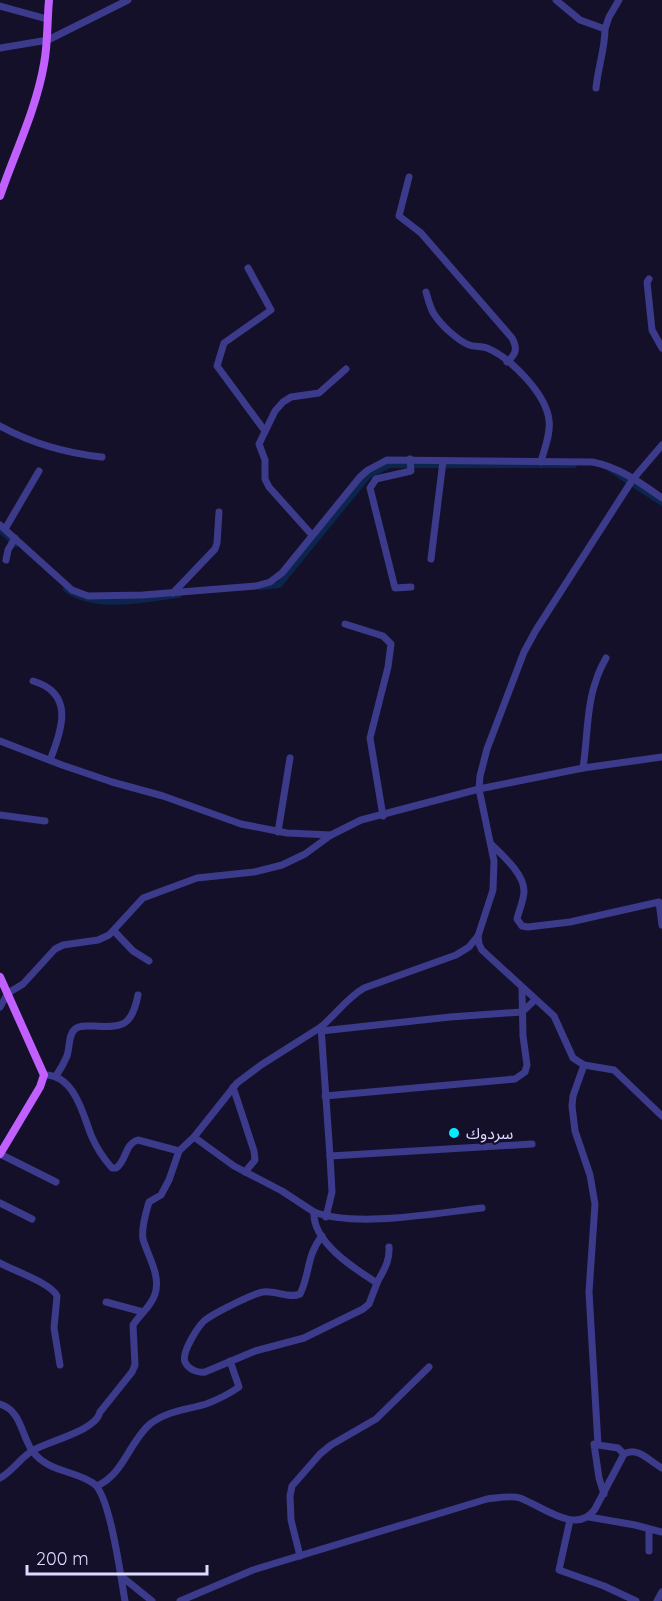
<svg xmlns="http://www.w3.org/2000/svg" width="662" height="1601" font-family="Quicksand,'Noto Sans Arabic',sans-serif">
  <style>
    .lines { fill: none; stroke-linecap: round; stroke-linejoin: round }
    .canal { stroke: #0b254d; stroke-width: 6 }
    .minor { stroke: #3c3a8a; stroke-width: 7 }
    .major { stroke: #c160ff; stroke-width: 8 }
    .poi-dot { fill: #05ebff; stroke: #14102a; stroke-width: 2 }
    .labels { text-anchor: middle; stroke-width: 4.5; stroke-linejoin: round; paint-order: stroke }
    .poi-label { font-size: 16px; fill: #ddd9ff; stroke: #14102a; text-anchor: start }
  </style>
  <rect width="100%" height="100%" fill="#14102a"/>
  <g class="lines">
    <g class="canal">
      <polyline points="610,469 662,503"/>
      <polyline points="0,530 16,544"/>
      <polyline points="260,587 279,585 368,476 389,465 574,465"/>
      <path d="M 66,589 C 94,611 145,599 179,595"/>
    </g>
    <g class="minor">
      <path d="M 556,0 L 580,20 L 605,29 C 605,49 598,67 596,88"/>
      <polyline points="0,6 47,19"/>
      <polyline points="605,29 609,17 619,0"/>
      <polyline points="0,48 48,40 128,0"/>
      <path d="M 409,177 L 399,216 L 421,233 L 512,338 C 518,349 516,354 507,362"/>
      <polyline points="248,268 271,310 224,343 217,366 265,431"/>
      <polyline points="649,279 647,282 652,330 662,348"/>
      <path d="M 426,292 C 428,299 430,308 434,314 C 441,325 457,340 469,345 C 475,347 482,346 487,348 C 511,358 546,394 549,420 C 551,434 544,449 541,462"/>
      <path d="M 0,426 C 33,444 65,453 102,457"/>
      <polyline points="410,459 411,471 376,479 370,488 395,588 411,587"/>
      <path d="M 0,525 L 72,590 L 88,596 L 143,595 L 256,586 L 270,582 L 282,573 L 360,477 L 368,470 L 387,460 L 592,462 C 617,466 641,483 662,498"/>
      <polyline points="5,529 39,471"/>
      <polyline points="312,535 269,487 265,479 265,460 259,444 275,411 283,402 291,397 319,393 346,369"/>
      <polyline points="431,559 443,461"/>
      <polyline points="6,560 8,550 15,538"/>
      <polyline points="173,593 215,549 217,543 219,512"/>
      <polyline points="345,624 383,636 391,644 388,667 370,738 383,816"/>
      <path d="M 33,681 C 74,693 63,728 50,760"/>
      <polyline points="0,741 62,765 112,782 163,796 241,824 287,833 331,835 361,820 479,789 583,768 662,757"/>
      <path d="M 583,768 C 589,728 585,695 606,658"/>
      <polyline points="0,815 45,821"/>
      <polyline points="278,832 290,758"/>
      <path d="M 492,845 C 503,856 524,874 524,891 C 524,900 519,910 517,919 L 522,926 L 528,927 L 570,922 L 659,902 L 662,925"/>
      <polyline points="114,931 133,951 149,961"/>
      <polyline points="478,936 479,944 482,950 554,1016 573,1058 584,1065 614,1070 662,1116"/>
      <polyline points="0,1007 8,993 23,984 55,949 63,945 98,940 109,935 143,898 197,878 254,872 282,865 305,854 331,835"/>
      <polyline points="321,1031 450,1017 522,1012 535,1000"/>
      <polyline points="584,1065 573,1096 572,1106 575,1131 590,1175 595,1204 589,1292 598,1445 618,1448 624,1454"/>
      <path d="M 44,1075 C 74,1074 83,1114 91,1135 C 96,1147 103,1158 112,1168 L 116,1168 C 127,1161 124,1144 138,1140 L 179,1151 L 194,1137 L 234,1166 L 282,1191 L 314,1212"/>
      <path d="M 56,1076 C 60,1070 64,1063 67,1056 C 70,1047 68,1035 75,1029 C 80,1025 86,1026 93,1026 C 123,1028 132,1026 138,995"/>
      <polyline points="233,1087 254,1151 255,1160 245,1172"/>
      <polyline points="325,1096 515,1079 525,1072 527,1065 523,1036 522,989"/>
      <polyline points="194,1137 237,1083 261,1065 321,1027"/>
      <path d="M 532,1144 L 330,1156 L 321,1027 C 336,1014 347,998 364,988 L 456,955 L 469,947 L 478,936 L 493,890 L 494,861 L 479,789 L 480,776 L 487,749 L 524,652 L 536,630 L 633,479 L 662,445"/>
      <polyline points="0,1154 56,1182"/>
      <polyline points="0,1203 32,1219"/>
      <polyline points="326,1217 332,1192 330,1156"/>
      <path d="M 322,1236 C 306,1256 310,1275 300,1294 C 289,1299 275,1290 263,1292 C 254,1293 217,1312 208,1318 C 199,1323 181,1353 185,1362 C 189,1370 198,1373 205,1372 L 255,1351 L 304,1338 L 363,1309 L 369,1304 L 377,1283"/>
      <path d="M 389,1247 C 390,1262 383,1271 377,1283 C 355,1269 312,1242 314,1212 C 357,1228 436,1213 482,1208"/>
      <path d="M 0,1263 C 14,1271 51,1283 57,1296 L 54,1328 L 60,1365"/>
      <polyline points="106,1302 143,1312"/>
      <path d="M 0,1404 C 22,1411 21,1436 33,1452 C 49,1472 73,1470 93,1483 C 110,1493 121,1579 125,1601"/>
      <polyline points="594,1444 599,1478 604,1494"/>
      <path d="M 0,1478 C 13,1471 20,1458 32,1451 C 48,1441 96,1431 100,1412 L 132,1372 L 135,1365 L 133,1325 C 140,1314 151,1307 155,1294 C 161,1275 148,1257 143,1239 C 141,1228 146,1212 149,1202 L 161,1195 L 169,1180 L 179,1151"/>
      <path d="M 97,1486 C 124,1474 129,1442 150,1424 C 167,1411 186,1410 206,1404 C 217,1400 229,1394 239,1387 L 230,1361"/>
      <polyline points="589,1517 635,1525 662,1532"/>
      <polyline points="570,1520 559,1570 604,1586 636,1601"/>
      <polyline points="649,1530 649,1551"/>
      <polyline points="300,1556 291,1520 290,1496 292,1486 320,1454 331,1445 376,1419 429,1367"/>
      <polyline points="121,1576 152,1601"/>
      <path d="M 180,1601 L 253,1570 L 487,1499 C 498,1498 510,1495 520,1498 C 542,1506 577,1536 595,1509 L 624,1454 C 638,1446 650,1462 662,1468"/>
      <polyline points="657,1601 662,1592"/>
    </g>
    <g class="major">
      <path d="M 0,196 C 15,152 36,110 44,64 C 48,43 47,22 49,0"/>
      <polyline points="0,977 44,1075 40,1087 0,1154"/>
    </g>
  </g>
  <circle class="poi-dot" cx="454" cy="1133" r="6"/>
  <g class="labels">
    <g class="poi-label">
      <text x="466" y="1139">سردوك</text>
    </g>
  </g>
  <path d="M27 1565v9h180v-9" fill="none" stroke="#ddd9ff" stroke-width="3"/>
  <text x="36" y="1565" font-size="18" fill="#ddd9ff" stroke="#14102a" stroke-width="4.5" paint-order="stroke">200 m</text>
</svg>
